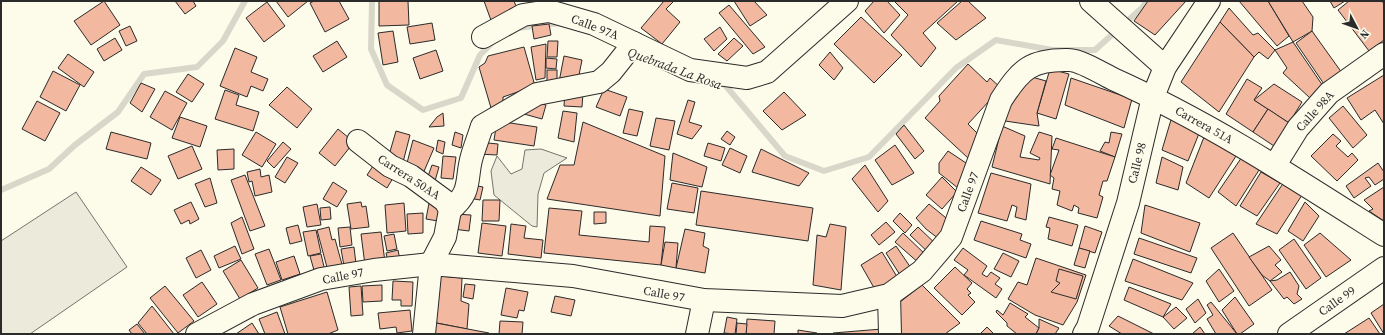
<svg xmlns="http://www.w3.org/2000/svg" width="1385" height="335" font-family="'Source Serif 4',serif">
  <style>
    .green { fill: #ecebdb; stroke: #74746e }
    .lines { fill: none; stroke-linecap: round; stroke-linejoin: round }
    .stream { stroke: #d8d7c9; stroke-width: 6 }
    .building { fill: #f2b8a0; stroke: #2b2b2b }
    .minor-casing { stroke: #2b2b2b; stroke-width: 24 }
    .minor { stroke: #fdfbea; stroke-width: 22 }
    .labels { text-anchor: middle; stroke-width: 3; stroke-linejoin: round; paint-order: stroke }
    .street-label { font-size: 12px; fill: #2b2b2b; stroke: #fdfbea }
    .water-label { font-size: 13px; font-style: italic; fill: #2b2b2b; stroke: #fdfbea }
  </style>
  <rect width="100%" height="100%" fill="#fdfbea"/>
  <g class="green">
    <polygon points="541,149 567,158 544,173 538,194 537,227 532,226 494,195 491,171 497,156 511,174 522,169 525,150"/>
    <polygon points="76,192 127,267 30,334 1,334 1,241"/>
  </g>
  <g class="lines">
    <g class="stream">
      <polyline points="372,1 371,49 387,85 423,110 461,98 480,55 493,42"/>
      <polyline points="517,28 561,23"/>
      <polyline points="719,83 725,85 785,156 824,171 869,157 956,68 996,40 1052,50 1095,50 1143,7 1146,1"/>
      <polyline points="1,190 49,169 75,145 118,112 144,74 197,67 223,41 245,1"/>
    </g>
  </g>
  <g class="building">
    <polygon points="104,1 120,25 91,45 74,21"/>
    <polygon points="175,1 193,1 196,6 185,14"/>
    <polygon points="276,1 308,1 288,17"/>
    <polygon points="314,1 339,1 349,19 325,32 310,3"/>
    <polygon points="379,1 408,1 409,25 379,26"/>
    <polygon points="484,1 514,1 519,14 492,23"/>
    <polygon points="664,1 674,1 666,9 680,22 662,44 641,28"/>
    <polygon points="734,1 754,1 767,15 750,26"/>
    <polygon points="874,1 887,1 900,15 884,33 865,11"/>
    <polygon points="894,1 958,1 923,33 936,48 921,67 891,35 908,15"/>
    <polygon points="962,1 968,1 986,18 956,40 937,23"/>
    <polygon points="1148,1 1186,1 1155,35 1134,21"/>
    <polygon points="1239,1 1268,1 1289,36 1277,46"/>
    <polygon points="1268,1 1302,1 1313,17 1312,31 1293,42"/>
    <polygon points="1330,1 1345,1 1334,8"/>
    <polygon points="1349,1 1382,1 1384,4 1384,40 1369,51 1338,10"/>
    <polygon points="267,2 285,26 264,42 246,18"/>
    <polygon points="729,5 765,47 753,54 719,13"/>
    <polygon points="1229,8 1253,35 1258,33 1275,50 1268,59 1259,52 1254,57 1220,22"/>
    <polygon points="861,17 902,55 874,83 834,44"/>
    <polygon points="1220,22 1254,57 1219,112 1181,82"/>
    <polygon points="432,23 435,40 410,44 407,27"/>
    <polygon points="549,24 551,35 534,39 532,26"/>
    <polygon points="130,26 137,41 126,46 119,31"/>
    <polygon points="720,27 727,39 714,51 704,39"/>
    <polygon points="393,31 398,62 383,65 378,33"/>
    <polygon points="1312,31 1342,73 1326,87 1296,43"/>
    <polygon points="115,38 122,50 104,61 97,49"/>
    <polygon points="734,38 743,46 727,61 718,54"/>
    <polygon points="337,41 347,57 323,72 313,56"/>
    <polygon points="548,41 558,41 557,57 547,57"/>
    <polygon points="1293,42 1323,86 1310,98 1283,73 1287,68 1275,50"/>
    <polygon points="546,44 545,78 536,80 531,47"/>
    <polygon points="524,47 535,86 503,97 503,105 491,108 479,67 485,63 488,56"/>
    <polygon points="235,48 257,57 251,72 268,79 263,91 251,86 247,97 220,86"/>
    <polygon points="436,50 443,71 420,79 413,58"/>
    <polygon points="830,52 843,68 834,80 819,65"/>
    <polygon points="68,54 94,72 84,87 58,68"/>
    <polygon points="564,56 582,60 577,85 559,82"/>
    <polygon points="546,58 557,59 556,69 546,68"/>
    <polygon points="968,64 987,82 990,78 1001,88 968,124 981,137 968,158 925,118 940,101 939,96"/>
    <polygon points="1050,69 1069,74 1056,119 1037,113"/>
    <rect x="547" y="70" width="10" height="15"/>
    <polygon points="53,71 80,85 66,111 40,97"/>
    <polygon points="188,74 204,84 192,102 176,92"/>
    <polygon points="1384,75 1384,124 1375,110 1361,120 1347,98"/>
    <polygon points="1032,77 1046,81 1037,113 1039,126 1005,121 1016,88"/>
    <polygon points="1071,78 1132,99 1124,128 1065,105"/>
    <polygon points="1247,79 1262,88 1254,100 1268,109 1253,132 1226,114"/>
    <polygon points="141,83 155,89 142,112 130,103"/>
    <polygon points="1274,84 1302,102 1289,123 1254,100"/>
    <polygon points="287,87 312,109 297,128 269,105"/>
    <polygon points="604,89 627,97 620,116 596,107"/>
    <polygon points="225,90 239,95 236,105 259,112 253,131 215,119"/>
    <polygon points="165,91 187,103 172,130 150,117"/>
    <polygon points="565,92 583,93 582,107 564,106"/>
    <polygon points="784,92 806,115 782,130 763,111"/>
    <polygon points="528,100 546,105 542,119 524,114"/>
    <polygon points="688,100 695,102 689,122 702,126 692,139 677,134"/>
    <polygon points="37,101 60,113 45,141 22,129"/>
    <polygon points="1343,106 1367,135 1353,148 1329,118"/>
    <polygon points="629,109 643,112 637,136 623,133"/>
    <polygon points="1268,109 1289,123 1274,146 1253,132"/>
    <polygon points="563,111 577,113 574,142 558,138"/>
    <polygon points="443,113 444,126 429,127 437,117"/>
    <polygon points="1173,113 1200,131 1188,161 1162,150"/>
    <polygon points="180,117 207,126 200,147 172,138"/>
    <polygon points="656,118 675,121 669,150 650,146"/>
    <polygon points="497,121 537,127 534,146 494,140"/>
    <polygon points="583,122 665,156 660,216 547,199 560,165 574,165"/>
    <polygon points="904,125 924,151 915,159 896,134"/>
    <polygon points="1002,126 1025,136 1020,157 1039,160 1040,158 1030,153 1039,132 1052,136 1050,184 992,167"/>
    <polygon points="338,129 354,142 335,166 319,153"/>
    <polygon points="396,131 410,135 401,170 387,162"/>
    <polygon points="727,131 735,137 730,145 721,139"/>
    <polygon points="111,132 151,143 147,159 106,149"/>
    <polygon points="256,132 276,144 262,167 242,155"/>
    <polygon points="455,132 463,135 461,148 452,145"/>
    <polygon points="1111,132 1122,134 1115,157 1100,151 1105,142 1109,143"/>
    <polygon points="1206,132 1238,153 1209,198 1186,183"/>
    <polygon points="1333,134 1341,141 1336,146 1348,157 1352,153 1358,160 1337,181 1311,156"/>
    <polygon points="1056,138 1115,157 1107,181 1103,181 1099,195 1103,197 1097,218 1078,213 1079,208 1074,205 1072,211 1057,205 1060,191 1052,189 1054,178 1050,175 1059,150 1052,149"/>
    <polygon points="413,140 434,148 422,176 407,163"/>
    <polygon points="438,140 445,142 443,154 436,151"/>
    <polygon points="283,142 291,149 274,168 267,161"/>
    <polygon points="478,142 498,144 497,155 478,154"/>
    <polygon points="708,143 725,148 721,161 704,156"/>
    <polygon points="895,145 914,173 892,185 875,160"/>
    <polygon points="192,146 202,169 178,179 168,156"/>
    <polygon points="730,148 747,156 740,173 722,165"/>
    <polygon points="234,149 234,169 218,170 217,150"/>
    <polygon points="761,149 809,173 799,186 752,172"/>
    <polygon points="948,151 969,165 958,188 939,173 939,163"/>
    <polygon points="673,153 707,167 702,187 670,180"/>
    <polygon points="1244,154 1261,167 1236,206 1218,192"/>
    <polygon points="443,156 456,157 453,179 441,178"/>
    <polygon points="287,157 298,163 285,183 275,177"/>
    <polygon points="1162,157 1183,167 1178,190 1156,183"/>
    <polygon points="377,160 396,173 387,188 367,175"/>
    <polygon points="1378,163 1384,172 1384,179 1375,185 1369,177 1365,178 1371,186 1354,198 1346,186"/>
    <polygon points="432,165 439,167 435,181 427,179"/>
    <polygon points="865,165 888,201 878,212 852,179"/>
    <polygon points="141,167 161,180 151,195 131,181"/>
    <polygon points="260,169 261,177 269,175 272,192 255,196 252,181 249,182 247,172"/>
    <polygon points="1261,172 1280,183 1257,216 1240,206"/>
    <polygon points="991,173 1031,184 1026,220 1015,217 1017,207 1012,205 1007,221 978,213"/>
    <polygon points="245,175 265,226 250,231 231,180"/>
    <polygon points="942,177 957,192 942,209 926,195"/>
    <polygon points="210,178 217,203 205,207 195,184"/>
    <polygon points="333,182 347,191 337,207 323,199"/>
    <polygon points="1284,182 1302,195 1277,234 1256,224"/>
    <polygon points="672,183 698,188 694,213 667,209"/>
    <polygon points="472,185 483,187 480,200 469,198"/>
    <polygon points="1384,187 1384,221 1369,211 1373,209 1364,200"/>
    <polygon points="701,191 813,208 808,241 696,225"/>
    <polygon points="430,198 443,201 438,221 426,219"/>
    <polygon points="483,200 500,200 499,221 482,221"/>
    <polygon points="191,202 199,219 190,224 189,220 181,224 174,210"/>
    <polygon points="361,202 362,207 366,206 369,227 351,229 347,204"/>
    <polygon points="1305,202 1319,216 1303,241 1288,231"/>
    <polygon points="404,203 406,231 387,233 385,205"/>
    <polygon points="317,204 321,225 307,227 303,207"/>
    <polygon points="929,204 951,222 939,239 926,229 916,218"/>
    <polygon points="1145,205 1200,223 1190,252 1141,233"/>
    <polygon points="330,207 331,219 321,220 320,208"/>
    <polygon points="549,208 582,211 579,235 649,242 650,226 665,227 661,265 544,253"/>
    <polygon points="594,212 606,212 606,223 594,224"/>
    <polygon points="423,213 423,233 408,234 407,214"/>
    <polygon points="900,213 912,225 905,233 893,221"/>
    <polygon points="455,214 471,215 469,231 453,229"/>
    <polygon points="242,217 254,249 242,254 231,223"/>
    <polygon points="1049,217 1078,225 1072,246 1048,239 1050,228 1046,227"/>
    <polygon points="981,221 1022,234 1020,240 1031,244 1026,258 974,240"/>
    <polygon points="886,222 895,232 879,245 871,235"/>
    <polygon points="482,223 506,226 502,256 478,253"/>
    <polygon points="511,224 526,226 524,238 543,240 541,258 508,254"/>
    <polygon points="830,224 846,227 841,290 813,285 817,235 826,237"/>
    <polygon points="298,225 302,241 290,244 286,228"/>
    <polygon points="1085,226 1102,232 1095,253 1079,248"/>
    <polygon points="329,227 332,240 335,239 343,268 328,271 317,230"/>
    <polygon points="350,227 352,245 340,247 338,228"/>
    <polygon points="918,227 939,247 931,255 910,235"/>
    <polygon points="685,229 705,233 703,246 709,249 705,273 676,268"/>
    <polygon points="316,230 321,253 308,256 303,232"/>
    <polygon points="381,232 385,262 365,265 361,234"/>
    <polygon points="903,233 927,256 920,264 895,242"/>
    <polygon points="1233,233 1272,290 1249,306 1211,248"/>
    <polygon points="1320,233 1351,260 1326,277 1304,245"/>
    <polygon points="394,234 397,249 387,251 384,236"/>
    <polygon points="1139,238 1197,258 1191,273 1134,254"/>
    <polygon points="1294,239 1321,278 1306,289 1279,250"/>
    <polygon points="665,242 678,243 676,268 661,265"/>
    <polygon points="235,246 241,259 219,268 214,256"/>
    <polygon points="896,246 913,271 902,278 886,253"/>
    <polygon points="1269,246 1281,260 1275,265 1282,272 1270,281 1262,275 1249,257"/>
    <polygon points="354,247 356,264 344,266 341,249"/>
    <polygon points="963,248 987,266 982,274 987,277 991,272 1000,278 995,284 1002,289 996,298 964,275 968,270 954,260"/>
    <polygon points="1079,248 1090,251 1085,268 1074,265"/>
    <polygon points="269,249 281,280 267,285 255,254"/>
    <polygon points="201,250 211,270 196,278 186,258"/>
    <polygon points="398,250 400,260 388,262 386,253"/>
    <polygon points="882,252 899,280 877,293 861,265"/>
    <polygon points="1003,253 1019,261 1011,277 994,269"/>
    <polygon points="321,254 325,271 315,274 310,256"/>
    <polygon points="294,256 300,274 282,280 276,262"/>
    <polygon points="1036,258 1086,275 1077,302 1063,325 1035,315 1008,299 1018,282 1027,285"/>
    <polygon points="1133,259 1193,283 1182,300 1125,281"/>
    <polygon points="241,260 258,288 240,299 223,271"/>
    <polygon points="955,267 972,283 967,289 971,293 968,295 975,302 962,315 934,288"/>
    <polygon points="1059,269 1083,276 1076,299 1051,292 1060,283 1056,281"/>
    <polygon points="1219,269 1234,291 1219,302 1206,281"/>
    <polygon points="1290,272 1299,286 1297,294 1302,299 1294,304 1287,297 1284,299 1270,281 1277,280"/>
    <polygon points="439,276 462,278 461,301 469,304 467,329 432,322"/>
    <polygon points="393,281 413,282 412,306 401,306 401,300 392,300"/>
    <polygon points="202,282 217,304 198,317 183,295"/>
    <polygon points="465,284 475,285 473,299 463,297"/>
    <polygon points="382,285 382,301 363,302 362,286"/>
    <polygon points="922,285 960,323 945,334 899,334 900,302"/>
    <polygon points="165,286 194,321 178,333 150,298"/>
    <polygon points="361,286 363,315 351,316 349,287"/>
    <polygon points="1129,287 1171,304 1163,317 1124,300"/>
    <polygon points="506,288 528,292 524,311 519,310 517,318 501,315"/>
    <polygon points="327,292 338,330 328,334 288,334 280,307"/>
    <polygon points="555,296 575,300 571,316 551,312"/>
    <polygon points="1235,297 1254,324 1240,334 1237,334 1222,310"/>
    <polygon points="1198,299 1206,313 1195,323 1186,309"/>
    <polygon points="1211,302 1237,334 1216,334 1207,319 1213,315 1207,305"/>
    <polygon points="1010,303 1028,314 1025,317 1039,328 1036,334 1017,334 1007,326 1007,323 996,312 997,310 1003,315"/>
    <polygon points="1384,304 1384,334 1371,313"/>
    <polygon points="152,306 174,334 147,334 138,323"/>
    <polygon points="1176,307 1187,318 1174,329 1163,317"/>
    <polygon points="410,310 412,331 397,333 396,327 380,329 378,313"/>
    <polygon points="277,312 285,334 265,334 259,319"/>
    <polygon points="1118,316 1154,334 1122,334 1109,326"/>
    <polygon points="727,317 737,319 735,334 724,333"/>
    <polygon points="1369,318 1380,334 1344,334"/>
    <polygon points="747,319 775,321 774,334 746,334"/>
    <polygon points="1039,319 1059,328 1055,334 1036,334 1039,328"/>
    <polygon points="500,321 523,322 522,334 499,334"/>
    <polygon points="252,323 259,334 236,334"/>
    <polygon points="436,323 489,333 488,334 434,334"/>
    <polygon points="737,323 747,324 746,334 736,334"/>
    <polygon points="137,324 145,334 132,334 129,330"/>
    <polygon points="987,327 994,334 980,334"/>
    <polygon points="1200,327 1205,334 1192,334"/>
    <polygon points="882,329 882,334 834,334 833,333"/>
    <polygon points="798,330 817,333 817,334 798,334"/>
  </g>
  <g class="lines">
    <g class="minor-casing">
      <g id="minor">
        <polyline points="1091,1 1165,67"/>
        <polyline points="483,37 523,15 549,11 594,24 690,70 747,78 767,72 847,1"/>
        <polyline points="358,141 390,166 411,176 445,201 450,210 445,237 431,264 424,334"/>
        <polyline points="1275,165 1298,128 1329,93 1384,54"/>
        <path d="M 450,210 C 473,191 465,180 472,156 C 475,146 479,136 482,126 L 537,94 L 599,82 L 611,72 L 634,43"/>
        <polyline points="889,295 890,334"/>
        <path d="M 197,334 L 253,304 L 321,279 L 374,270 L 431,264 L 573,276 L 704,300 L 842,306 L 889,295 L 922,271 L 951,237 L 1001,100 C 1021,69 1031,59 1069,60 C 1080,60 1103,74 1113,79 C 1209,122 1296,179 1384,235"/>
        <polyline points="697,334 704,300"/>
        <polyline points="1084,334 1088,327 1128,203 1153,97 1165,67 1209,1"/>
        <polyline points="1289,334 1384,268"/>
      </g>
    </g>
    <use href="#minor" class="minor"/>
  </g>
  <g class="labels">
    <g class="street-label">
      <text transform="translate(595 27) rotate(21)" y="4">Calle 97A</text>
      <text transform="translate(1315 111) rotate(-48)" y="4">Calle 98A</text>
      <text transform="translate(1204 125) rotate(29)" y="4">Carrera 51A</text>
      <text transform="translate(1137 163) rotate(-76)" y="4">Calle 98</text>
      <text transform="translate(409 177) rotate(33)" y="4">Carrera 50AA</text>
      <text transform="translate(968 192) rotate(-70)" y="4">Calle 97</text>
      <text transform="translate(343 276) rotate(-11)" y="4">Calle 97</text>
      <text transform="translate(664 294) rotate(10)" y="4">Calle 97</text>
      <text transform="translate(1337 301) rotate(-35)" y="4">Calle 99</text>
    </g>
    <g class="water-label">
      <text transform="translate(675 68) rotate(20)" y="5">Quebrada La Rosa</text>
    </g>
  </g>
  <rect width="1385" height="335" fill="none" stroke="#2b2b2b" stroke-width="4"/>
  <g transform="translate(1357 28) rotate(131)" stroke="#fdfbea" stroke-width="3" paint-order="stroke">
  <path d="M0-3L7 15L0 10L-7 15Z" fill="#2b2b2b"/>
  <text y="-6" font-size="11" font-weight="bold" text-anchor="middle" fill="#2b2b2b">N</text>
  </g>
</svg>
